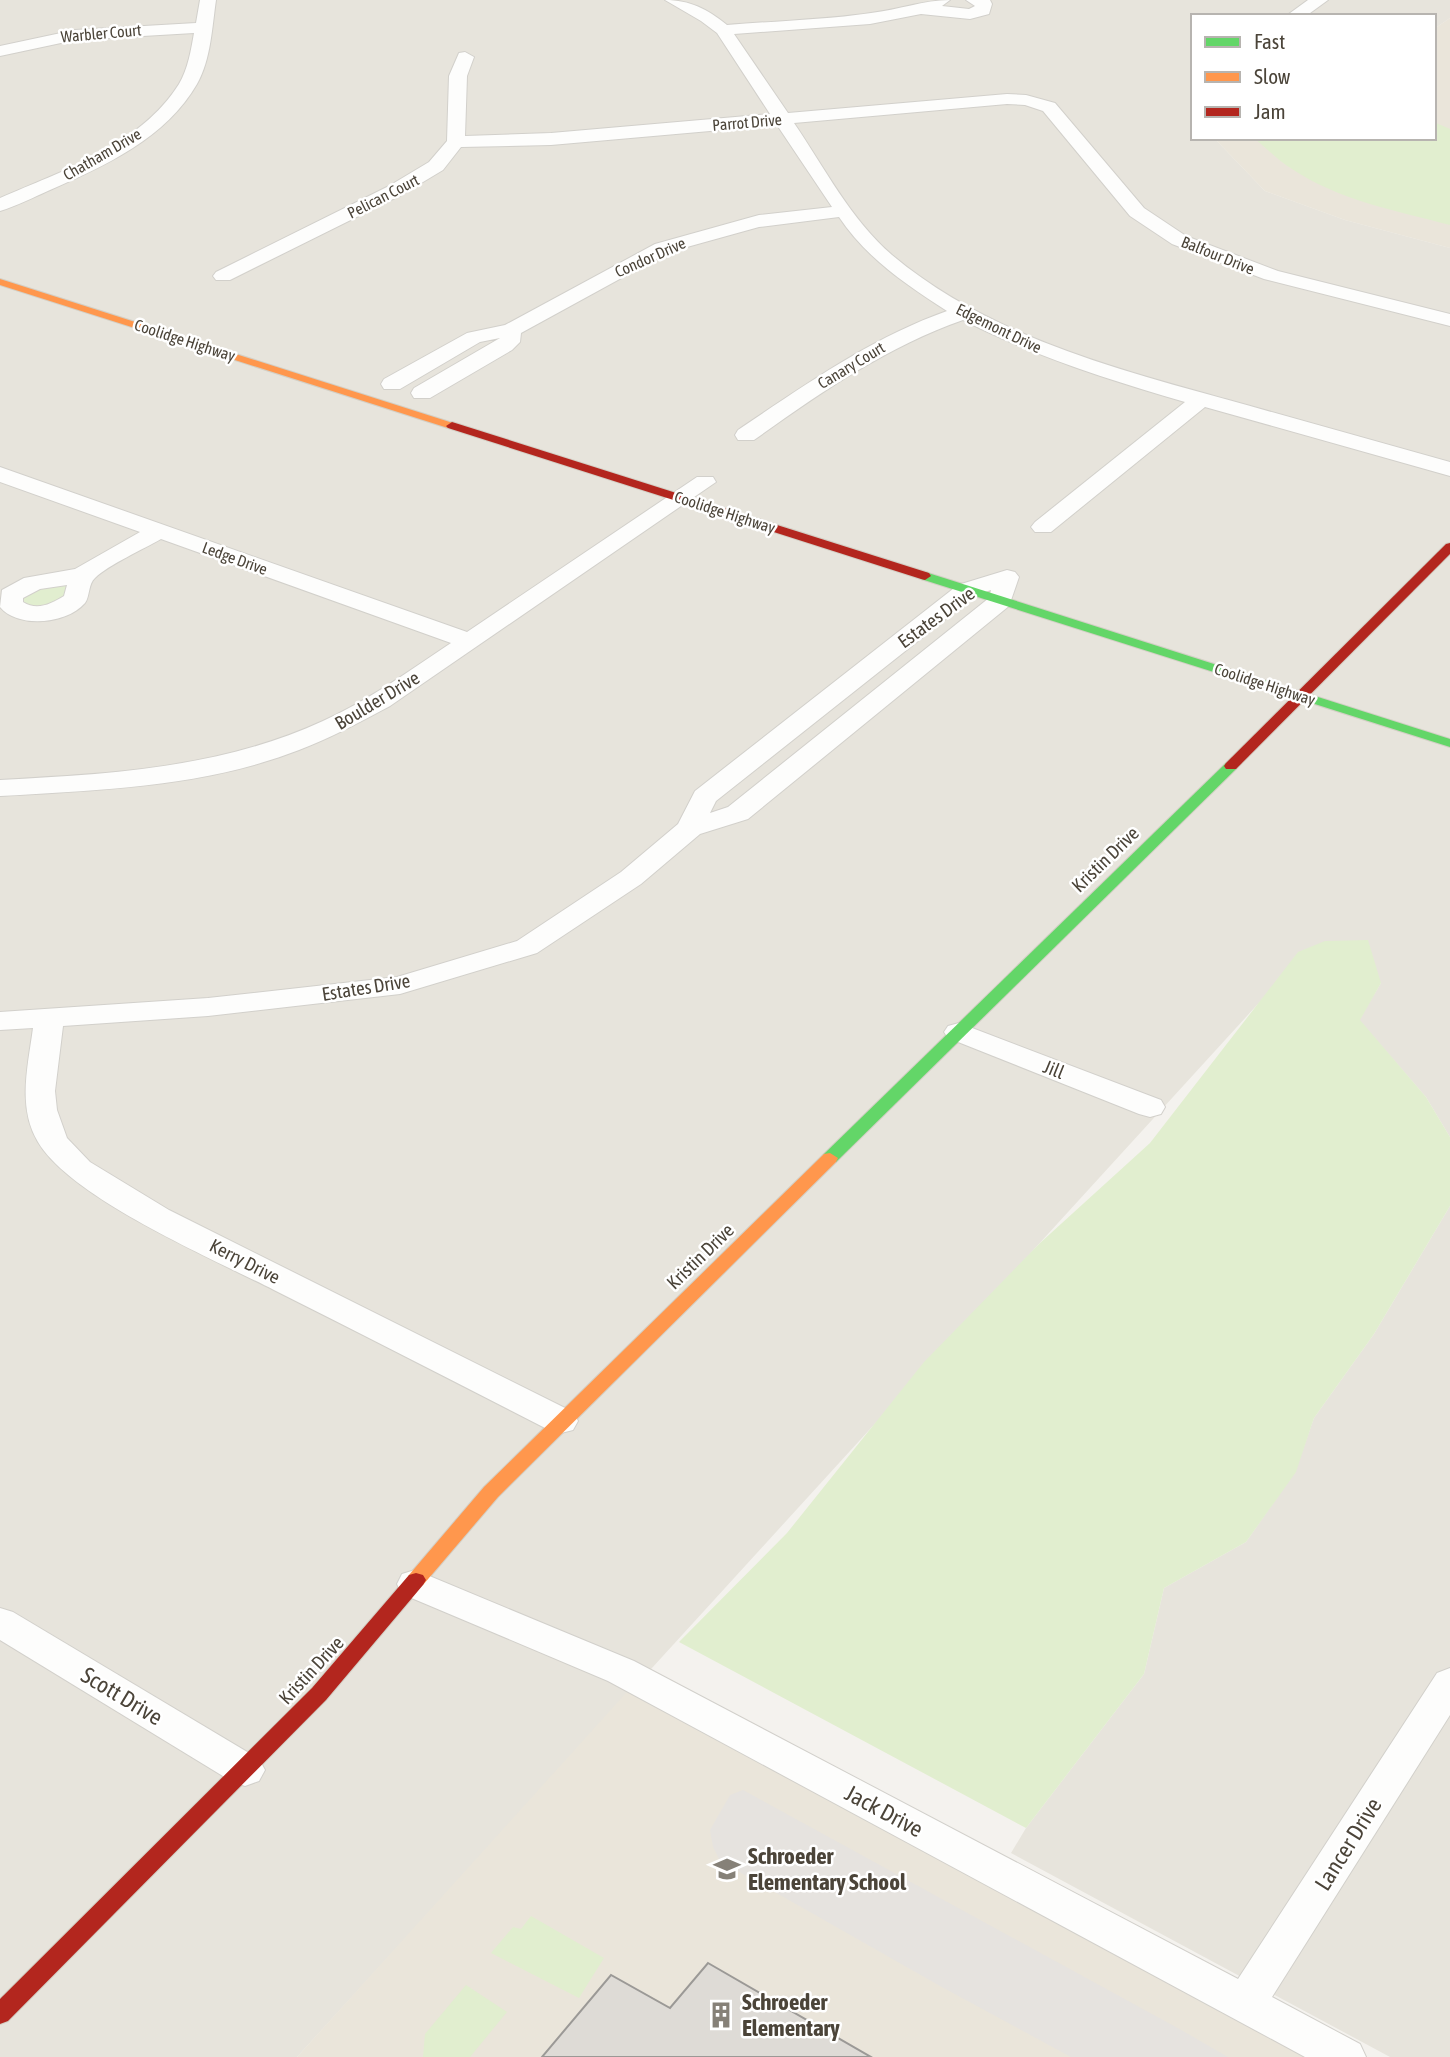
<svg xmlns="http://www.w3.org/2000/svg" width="1450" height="2057" font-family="'Asap Condensed',sans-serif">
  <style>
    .residential { fill: #e7e4dc }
    .education { fill: #eae5da }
    .green { fill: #e1eecf }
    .parking { fill: #e6e3df }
    .building { fill: #dedbd6; stroke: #9b9996; stroke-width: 2 }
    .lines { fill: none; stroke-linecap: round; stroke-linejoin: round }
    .street-casing { stroke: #d2d0cb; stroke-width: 2 }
    .fast-casing { stroke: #d3cfc5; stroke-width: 2 }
    .slow-casing { stroke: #d3cfc5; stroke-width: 2 }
    .jam-casing { stroke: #d3cfc5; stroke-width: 2 }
    .street { fill: #fdfdfc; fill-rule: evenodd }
    .fast { fill: #63d668; fill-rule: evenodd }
    .slow { fill: #ff974d; fill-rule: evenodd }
    .jam { fill: #b3261e; fill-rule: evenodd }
    .labels { text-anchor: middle; stroke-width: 5; stroke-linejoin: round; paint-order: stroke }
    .far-street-label { font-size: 16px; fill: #4b4439; stroke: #fff }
    .street-label { font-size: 19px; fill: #4b4439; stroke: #fff }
    .near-street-label { font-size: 23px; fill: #4b4439; stroke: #fff }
    .near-poi-label { font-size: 23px; font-weight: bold; fill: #4b4439; stroke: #fff; text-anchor: start }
  </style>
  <rect width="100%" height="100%" fill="#f4f2ee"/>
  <g class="residential">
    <polygon points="0,0 1450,0 1450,18 1434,29 1434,16 1193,16 1193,138 1214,138 1265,191 1345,220 1450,248 1450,1137 1426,1097 1359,1020 1381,983 1309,948 297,2057 0,2057"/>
    <polygon points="1450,1206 1450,2057 1390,2057 1011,1853 1026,1828 1144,1674 1164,1588 1246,1542 1295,1472 1314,1418 1374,1334"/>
  </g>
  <g class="education">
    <polygon points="1450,18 1450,248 1345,220 1265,191 1214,138 1434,138 1434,29"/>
    <polygon points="637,1681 1339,2057 297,2057"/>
  </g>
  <g class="green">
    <path d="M 1434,122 L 1450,129 L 1450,225 C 1397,211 1338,200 1292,169 C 1278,160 1266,148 1254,138 L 1434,138 Z"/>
    <polygon points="68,584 63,600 37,608 22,603 21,597 33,589"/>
    <polygon points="1368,940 1381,983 1360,1020 1426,1097 1450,1137 1450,1206 1374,1334 1314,1418 1296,1472 1246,1542 1164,1588 1144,1674 1026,1828 679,1642 787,1533 924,1362 1040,1243 1150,1143 1298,952 1325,941"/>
    <polygon points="531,1916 604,1958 579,1998 491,1953 513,1927 521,1929"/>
    <polygon points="466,1985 507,2012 470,2057 423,2057 425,2034"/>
  </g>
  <polygon class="parking" points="743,1790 1183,2031 1228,2057 1071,2057 940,1986 720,1861 713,1847 710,1830 730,1795"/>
  <polygon class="building" points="708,1963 871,2057 542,2057 611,1975 670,2008"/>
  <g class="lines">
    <g class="street-casing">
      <g id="street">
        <path d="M 200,0 L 216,0 C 212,27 211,59 197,84 C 166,138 105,166 50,190 C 34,197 17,206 0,211 L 0,198 C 62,171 141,145 179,84 C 188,69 191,50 194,33 L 75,40 L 0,56 L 0,46 L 75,30 L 196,23 Z"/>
        <path d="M 665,0 C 690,0 707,9 727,25 C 775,21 824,20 871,13 C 898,10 924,0 950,0 L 942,6 L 969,9 L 975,6 L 966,0 L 990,0 L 992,4 L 989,14 L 970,19 L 921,14 L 870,24 L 734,34 L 788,113 L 1007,94 L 1026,95 L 1055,103 L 1144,208 L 1186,236 L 1278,271 L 1450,314 L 1450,326 L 1264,279 L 1172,244 L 1130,216 L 1043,111 L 1025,105 L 1007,104 L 794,123 C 824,167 851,220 892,255 C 986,334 1109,367 1225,399 C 1300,420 1375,441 1450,462 L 1450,476 L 1205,407 L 1051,532 L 1035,532 L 1031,527 L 1035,522 L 1185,402 C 1109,380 1034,356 963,320 C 886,347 820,393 754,440 L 738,440 L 735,435 L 738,430 C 805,385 871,338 947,311 C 907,285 866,258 839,217 L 759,227 L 669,252 L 521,333 L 520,342 L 512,350 L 430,398 L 414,398 L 411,393 L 414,388 L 500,338 L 480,342 L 400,389 L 384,389 L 381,384 L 384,379 L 467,333 L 505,325 L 655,244 L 759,215 L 832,207 L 777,125 L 551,145 L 461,147 L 443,170 L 403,194 L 230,280 L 216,280 L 213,276 L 216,272 L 389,186 L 429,162 L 447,141 L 449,76 L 459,53 L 465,52 L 474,57 L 467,76 L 465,136 L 551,133 L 770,114 L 717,33 L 701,21 Z"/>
        <polygon points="1308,0 1328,0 1306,16 1286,16"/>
        <path d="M 0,467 L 467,632 L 697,477 L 713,477 L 716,482 L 390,706 C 360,722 331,738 299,750 C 204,787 100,790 0,796 L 0,780 C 111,774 221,768 323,721 C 369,700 409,671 451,643 L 161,539 C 144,549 108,565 95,578 C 88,584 90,596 85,603 C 67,624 18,629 0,607 L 2,590 L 24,578 L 75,569 L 140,532 L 0,482 ZM 67,585 L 64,596 C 51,604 37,611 23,602 L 23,598 L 40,589 Z"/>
        <path d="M 1007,570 L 1015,572 L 1019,577 L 1009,606 L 748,819 L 700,834 L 641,884 L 537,953 L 400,994 L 208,1016 L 63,1026 L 55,1091 L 57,1110 L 67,1138 L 90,1162 L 169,1210 L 573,1412 L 578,1421 L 573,1430 L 561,1433 L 549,1430 C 457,1383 366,1336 274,1290 C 213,1259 71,1198 38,1142 C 17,1107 28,1066 33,1028 L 0,1030 L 0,1012 L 208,998 L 397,977 L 517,941 L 621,872 L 678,824 L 695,791 L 958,585 ZM 991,590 L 989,598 L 728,807 L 710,813 L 716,801 L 976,595 Z"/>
        <polygon points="959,1023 1161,1100 1165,1107 1161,1114 1150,1117 1139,1114 948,1038 944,1032 948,1026"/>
        <polygon points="415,1570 634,1661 1238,1979 1437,1673 1450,1668 1450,1715 1272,1997 1360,2044 1366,2057 1305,2057 608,1681 402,1594 397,1584 402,1574"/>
        <polygon points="0,1608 13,1612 259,1759 265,1770 259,1781 245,1786 231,1781 0,1640"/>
      </g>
    </g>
    <g class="fast-casing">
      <g id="fast">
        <polygon points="925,572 1450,739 1450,747 921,579 919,576"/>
        <polygon points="1231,762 1238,766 1236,769 836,1162 824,1162 822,1158 824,1154 1226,763"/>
      </g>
    </g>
    <g class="slow-casing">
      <g id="slow">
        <polygon points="0,279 456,424 458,426 456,428 448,428 0,285"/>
        <polygon points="830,1153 838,1158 836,1162 498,1497 423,1585 416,1587 409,1585 406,1580 409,1575 484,1487 824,1154"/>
      </g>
    </g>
    <g class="jam-casing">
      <g id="jam">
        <polygon points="452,422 929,573 931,576 925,580 921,579 448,428 446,426"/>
        <polygon points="1450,543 1450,554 1236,769 1226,769 1224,766 1226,763 1446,544"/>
        <polygon points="416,1573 423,1575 426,1580 423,1585 326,1700 8,2021 0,2024 0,1999 312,1688 409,1575"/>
      </g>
    </g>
    <use href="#street" class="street"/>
    <use href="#fast" class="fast"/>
    <use href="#slow" class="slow"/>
    <use href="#jam" class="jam"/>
  </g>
  <defs>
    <g id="school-bare" transform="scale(2.1)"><path d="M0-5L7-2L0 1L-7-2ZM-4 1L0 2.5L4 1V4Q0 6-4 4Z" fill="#868178" stroke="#fff" stroke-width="2.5" paint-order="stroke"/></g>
    <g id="building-bare" transform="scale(2.1)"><path d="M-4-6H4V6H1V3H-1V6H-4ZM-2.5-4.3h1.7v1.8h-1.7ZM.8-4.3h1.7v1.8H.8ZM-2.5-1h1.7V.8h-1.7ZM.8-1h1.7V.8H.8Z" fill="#868178" stroke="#fff" stroke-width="2.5" paint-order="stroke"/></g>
  </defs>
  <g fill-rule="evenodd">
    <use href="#school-bare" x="727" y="1869"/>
    <use href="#building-bare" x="721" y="2015"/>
  </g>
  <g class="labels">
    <g class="far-street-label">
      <text transform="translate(101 33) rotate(-5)" y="6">Warbler Court</text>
      <text transform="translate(747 122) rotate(-5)" y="6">Parrot Drive</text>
      <text transform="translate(102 154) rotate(-30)" y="6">Chatham Drive</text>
      <text transform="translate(383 196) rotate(-27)" y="6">Pelican Court</text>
      <text transform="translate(1218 255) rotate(22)" y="6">Balfour Drive</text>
      <text transform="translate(650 257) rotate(-24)" y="6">Condor Drive</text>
      <text transform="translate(999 328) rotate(26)" y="6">Edgemont Drive</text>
      <text transform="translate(185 340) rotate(18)" y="6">Coolidge Highway</text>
      <text transform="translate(851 365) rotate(-31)" y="6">Canary Court</text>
      <text transform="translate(725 512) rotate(18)" y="6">Coolidge Highway</text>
      <text transform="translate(235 558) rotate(20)" y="6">Ledge Drive</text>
      <text transform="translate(1265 684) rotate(18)" y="6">Coolidge Highway</text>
    </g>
    <g class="street-label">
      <text transform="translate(936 617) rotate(-36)" y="7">Estates Drive</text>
      <text transform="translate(377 700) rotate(-31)" y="7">Boulder Drive</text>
      <text transform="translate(1105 859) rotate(-44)" y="7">Kristin Drive</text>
      <text transform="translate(366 987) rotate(-9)" y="7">Estates Drive</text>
      <text transform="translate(1054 1069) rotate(22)" y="7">Jill</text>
      <text transform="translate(700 1256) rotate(-44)" y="7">Kristin Drive</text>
      <text transform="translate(245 1261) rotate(27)" y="7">Kerry Drive</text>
      <text transform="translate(311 1670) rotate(-47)" y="7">Kristin Drive</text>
    </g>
    <g class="near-street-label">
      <text transform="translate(122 1696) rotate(31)" y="8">Scott Drive</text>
      <text transform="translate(884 1811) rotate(28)" y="8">Jack Drive</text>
      <text transform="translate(1348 1844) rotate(-58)" y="8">Lancer Drive</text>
    </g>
    <g class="near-poi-label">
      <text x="748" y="1864">Schroeder<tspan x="748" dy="26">Elementary School</tspan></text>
      <text x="742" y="2010">Schroeder<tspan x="742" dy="26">Elementary</tspan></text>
    </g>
  </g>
  <rect x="1191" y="14" width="245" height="126" fill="#ffffff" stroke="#b7b4b0" stroke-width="2"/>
  <rect x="1205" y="37" width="35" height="10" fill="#63d668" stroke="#b7b4b0" stroke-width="2"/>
  <text x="1254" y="49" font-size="21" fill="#4b4439">Fast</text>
  <rect x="1205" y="72" width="35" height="10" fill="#ff974d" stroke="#b7b4b0" stroke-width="2"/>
  <text x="1254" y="84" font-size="21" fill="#4b4439">Slow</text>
  <rect x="1205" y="107" width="35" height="10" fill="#b3261e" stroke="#b7b4b0" stroke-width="2"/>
  <text x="1254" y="119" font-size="21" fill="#4b4439">Jam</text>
</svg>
